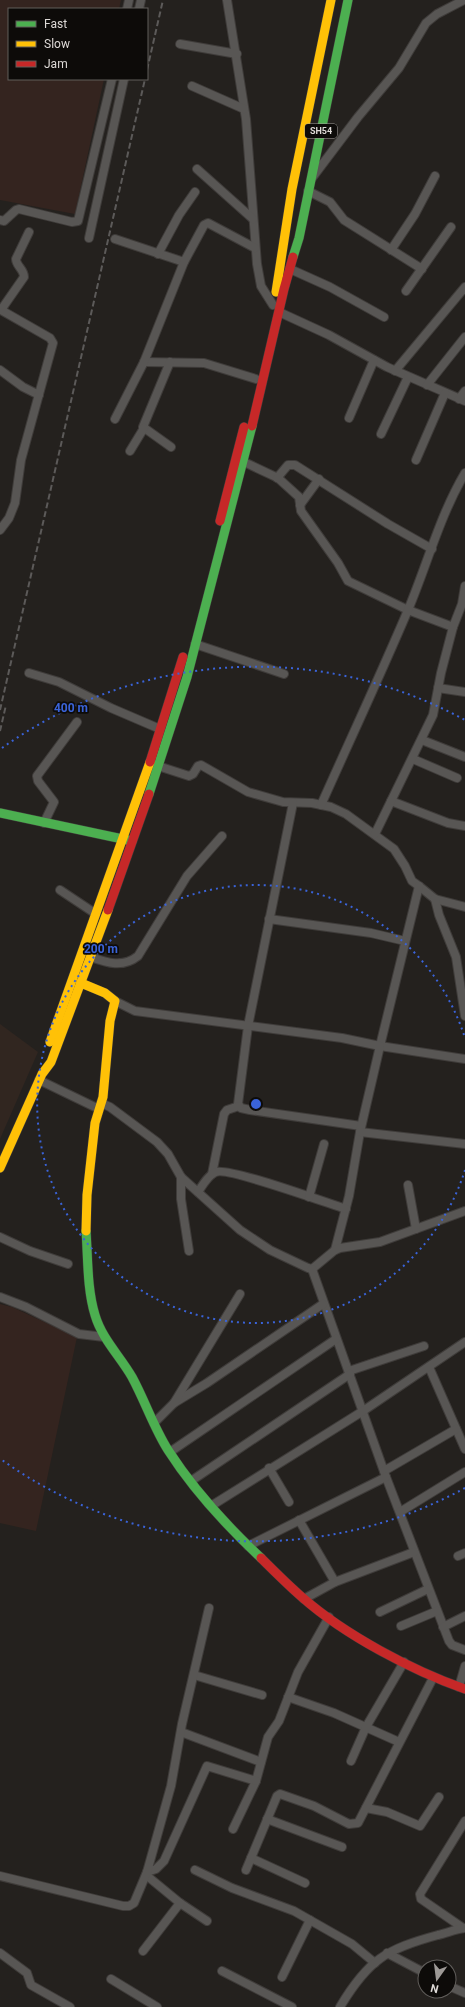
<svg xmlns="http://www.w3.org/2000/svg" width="465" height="2007" font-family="Roboto,sans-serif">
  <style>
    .built { fill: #312620 }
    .education { fill: #34241f }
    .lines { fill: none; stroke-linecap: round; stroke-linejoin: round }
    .street-casing { stroke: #3f3c3a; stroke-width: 10 }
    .fast-casing { stroke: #3f3c3a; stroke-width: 10 }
    .slow-casing { stroke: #3f3c3a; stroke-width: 10 }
    .jam-casing { stroke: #3f3c3a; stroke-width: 10 }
    .street { stroke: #585654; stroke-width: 8 }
    .fast { stroke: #4caf50; stroke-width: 9 }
    .slow { stroke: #ffc107; stroke-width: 9 }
    .jam { stroke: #c62828; stroke-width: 9 }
    .rail { stroke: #5c5a59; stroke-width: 2; stroke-dasharray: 6 3; stroke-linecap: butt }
    .ring { fill: none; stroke: #3a63d8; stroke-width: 2; stroke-dasharray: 2 4 }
    .labels { text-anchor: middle; stroke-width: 3.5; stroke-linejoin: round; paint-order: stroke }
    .shield { fill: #0d0b09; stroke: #9f9c99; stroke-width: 1 }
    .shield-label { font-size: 9px; font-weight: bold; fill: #dedad7 }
    .centre { fill: #3a63d8; stroke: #0d0b09; stroke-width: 2 }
    .ring-label { font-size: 12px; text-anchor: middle; font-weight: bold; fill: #3a63d8; stroke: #0d0b09; stroke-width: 3.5; stroke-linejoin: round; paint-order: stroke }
  </style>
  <rect width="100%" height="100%" fill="#24211e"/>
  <polygon class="built" points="0,1024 38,1052 0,1139"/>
  <g class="education">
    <polygon points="0,0 121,0 119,9 9,9 9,79 104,79 75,214 0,200"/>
    <polygon points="0,1304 12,1307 77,1337 36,1531 0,1523"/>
  </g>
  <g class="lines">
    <g class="street-casing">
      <g id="street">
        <polyline points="227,0 246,119 257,264 261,286 273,305"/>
        <polyline points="127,9 129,0"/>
        <polyline points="139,9 141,0"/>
        <polyline points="180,44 237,54"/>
        <polyline points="192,86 244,109"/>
        <polyline points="197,169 253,219"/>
        <polyline points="312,178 358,117 399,68 426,23 437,14 464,0"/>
        <polyline points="308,191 330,202 344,220 422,269"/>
        <polyline points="0,220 4,221 16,210 19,209 72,222 78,221 112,79"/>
        <polyline points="89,238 124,79"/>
        <polyline points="115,239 184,262"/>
        <polyline points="391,250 415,214 435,176"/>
        <polyline points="158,254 179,215 195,192"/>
        <polyline points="290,269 330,287 384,317"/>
        <polyline points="406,291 451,227"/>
        <polyline points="279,312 329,335 387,367 465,401"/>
        <polyline points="144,362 204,363 256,379"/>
        <polyline points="170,362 143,427 171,447"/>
        <polyline points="0,370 23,387 39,395"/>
        <polyline points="395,371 465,287"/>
        <polyline points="427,385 465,337"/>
        <polyline points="459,399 465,391"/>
        <polyline points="349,418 374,360"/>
        <polyline points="115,419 144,362 184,262 204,225 208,223 255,248"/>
        <polyline points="381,434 408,377"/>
        <polyline points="130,451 144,428"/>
        <polyline points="416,460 445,393"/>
        <polyline points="244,462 278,478 299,497 301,511 338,563 348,581 408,610 453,627"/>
        <polyline points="277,478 288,465 295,465 388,524 432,549"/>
        <polyline points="300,505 319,479"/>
        <path d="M 0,530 L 9,518 L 15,503 L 21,460 L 53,343 L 50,338 L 1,310 L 24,277 C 24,269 16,266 16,259 L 29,232"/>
        <polyline points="195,644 284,674"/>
        <polyline points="29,673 59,682 111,708 160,729"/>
        <polyline points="438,688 465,692"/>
        <polyline points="422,740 465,757"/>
        <polyline points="413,759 457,778"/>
        <polyline points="158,766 189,776 193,774 198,766 201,765 248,792 283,802 312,803 331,807 346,814 394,849 405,866 412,881 419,886 435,899 465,907"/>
        <polyline points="391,801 448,823 465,826"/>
        <polyline points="293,803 248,1026 238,1104 241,1108 250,1110 361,1126"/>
        <path d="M 321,805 C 350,740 380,676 408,610 C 427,565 440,515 465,473"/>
        <polyline points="44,823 54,802 38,781 37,776 77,722"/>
        <polyline points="375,834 433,715 441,673 453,627 462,604 465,586"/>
        <polyline points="419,886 380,1046 465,1059"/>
        <polyline points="60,890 96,914"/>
        <polyline points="435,899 439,915 456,957 465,1016"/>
        <polyline points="269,919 371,933 405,941"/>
        <path d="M 91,957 C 107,963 123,968 138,956 L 187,876 L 222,836"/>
        <polyline points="115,1001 135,1011 342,1038 380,1046 360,1132 349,1196 335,1250"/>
        <polyline points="39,1080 99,1109"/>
        <polyline points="101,1103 110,1107 157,1142 168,1154 181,1177 240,1230 270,1250 308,1268 312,1269 335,1250 340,1248 380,1242 465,1211"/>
        <polyline points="360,1132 465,1144"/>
        <polyline points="212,1174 224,1114 227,1110 239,1106"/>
        <polyline points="181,1177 181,1199 189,1251"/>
        <polyline points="408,1185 416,1229"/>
        <path d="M 198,1192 C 202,1186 209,1174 216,1172 C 228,1167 327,1203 346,1209"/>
        <polyline points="309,1197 324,1144"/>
        <polyline points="0,1237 30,1251 68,1264"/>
        <polyline points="312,1269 386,1477 449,1641 452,1645 465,1650"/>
        <polyline points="0,1297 26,1307 79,1334 104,1337"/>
        <polyline points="429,1367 465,1449"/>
        <polyline points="349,1371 424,1346"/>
        <polyline points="174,1403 207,1383 323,1304"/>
        <polyline points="154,1423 174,1403 240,1294"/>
        <polyline points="170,1452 336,1339"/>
        <polyline points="269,1468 289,1502"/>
        <polyline points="384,1471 456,1429"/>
        <polyline points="191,1481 350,1374"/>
        <polyline points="211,1506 363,1411 465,1342"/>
        <polyline points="400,1512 465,1472"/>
        <polyline points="299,1520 335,1582"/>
        <polyline points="248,1546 386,1477"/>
        <polyline points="458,1556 465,1553"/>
        <polyline points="304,1599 335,1582 414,1552"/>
        <polyline points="380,1612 428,1589"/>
        <polyline points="401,1626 437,1611"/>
        <polyline points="443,1627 465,1616"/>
        <polyline points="194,1675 262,1695"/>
        <polyline points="459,1687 465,1666"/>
        <polyline points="288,1697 334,1713 399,1742"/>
        <polyline points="181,1732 261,1762"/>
        <polyline points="351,1761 366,1727 404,1662"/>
        <polyline points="366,1808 387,1812 420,1826 439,1797"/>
        <polyline points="267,1819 342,1847"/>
        <polyline points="233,1829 256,1781 268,1737 279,1721 298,1672 329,1617"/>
        <polyline points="251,1858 305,1883"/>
        <polyline points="195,1870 232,1888 294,1911 352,1944 375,1963"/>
        <polyline points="246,1870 277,1796 280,1794 314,1806 349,1824 358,1823 433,1678"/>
        <polyline points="147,1872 156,1869 164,1861 207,1766 256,1781"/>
        <polyline points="146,1875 180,1903 207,1921"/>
        <polyline points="0,1876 123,1906 129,1906 134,1903 147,1872 171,1786 182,1724 209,1608"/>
        <polyline points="463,1928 421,1899 420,1894 465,1821"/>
        <polyline points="143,1951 180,1903"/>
        <polyline points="0,1953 27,1973 31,1985 70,2007"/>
        <polyline points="387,1953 425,1973"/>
        <polyline points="222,1971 292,2007"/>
        <polyline points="282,1977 310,1920"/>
        <polyline points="111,1979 157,2007"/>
        <polyline points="449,1986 465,1993"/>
        <path d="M 340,2007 C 368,1960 386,1949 438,1935 C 447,1933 456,1929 465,1928"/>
      </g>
    </g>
    <g class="fast-casing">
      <g id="fast">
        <polyline points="293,257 299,238 348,0"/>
        <polyline points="149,794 187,677 252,426"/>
        <polyline points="0,813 132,841"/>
        <path d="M 86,1231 C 88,1258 87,1289 95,1315 C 102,1339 120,1356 132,1377 C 145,1401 154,1428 168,1450 C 193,1489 228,1527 261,1558"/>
      </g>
    </g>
    <g class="slow-casing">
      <g id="slow">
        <polyline points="276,292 292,189 331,0"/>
        <polyline points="81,983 105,993 115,1001 110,1021 103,1097 95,1123 87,1195 86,1231"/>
        <polyline points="50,1042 150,762"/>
        <polyline points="0,1168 42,1074 51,1062 108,910"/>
      </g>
    </g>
    <g class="jam-casing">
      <g id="jam">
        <polyline points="252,426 284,289 293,257"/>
        <polyline points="220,521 244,427"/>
        <polyline points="150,762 183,657"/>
        <polyline points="108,910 149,794"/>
        <path d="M 261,1558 C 275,1572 289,1586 303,1598 C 345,1635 413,1671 465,1689"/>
      </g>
    </g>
    <use href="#street" class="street"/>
    <use href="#fast" class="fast"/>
    <use href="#slow" class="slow"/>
    <use href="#jam" class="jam"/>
    <g class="rail">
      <polyline points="147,70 163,0"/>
      <polyline points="0,710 145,79"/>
      <polyline points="0,731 6,705"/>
    </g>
  </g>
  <g class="ring">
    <path d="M465 1170A219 219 0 1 1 465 1038"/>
    <path d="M465 1488A437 437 0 0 1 2 1460M2 748A437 437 0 0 1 465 720"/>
  </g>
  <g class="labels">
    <rect class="shield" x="305" y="124" width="32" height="14" rx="3"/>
    <g class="shield-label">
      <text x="321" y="134">SH54</text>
    </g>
  </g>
  <circle cx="256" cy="1104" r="6" class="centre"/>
  <g class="ring-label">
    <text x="71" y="712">400 m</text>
    <text x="101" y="953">200 m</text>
  </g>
  <rect x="8" y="8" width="140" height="72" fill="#0d0b09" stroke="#615e5b"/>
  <rect x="16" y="21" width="20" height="6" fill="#4caf50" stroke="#615e5b"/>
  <text x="44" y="28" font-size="12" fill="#dedad7">Fast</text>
  <rect x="16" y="41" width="20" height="6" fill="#ffc107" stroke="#615e5b"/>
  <text x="44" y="48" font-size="12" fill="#dedad7">Slow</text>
  <rect x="16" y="61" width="20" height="6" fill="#c62828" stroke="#615e5b"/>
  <text x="44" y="68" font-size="12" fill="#dedad7">Jam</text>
  <g transform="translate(437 1979) rotate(194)"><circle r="19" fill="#0d0b09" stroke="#615e5b"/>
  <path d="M0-3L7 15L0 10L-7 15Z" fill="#9d9996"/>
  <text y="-6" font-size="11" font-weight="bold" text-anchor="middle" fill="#dedad7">N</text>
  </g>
</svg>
